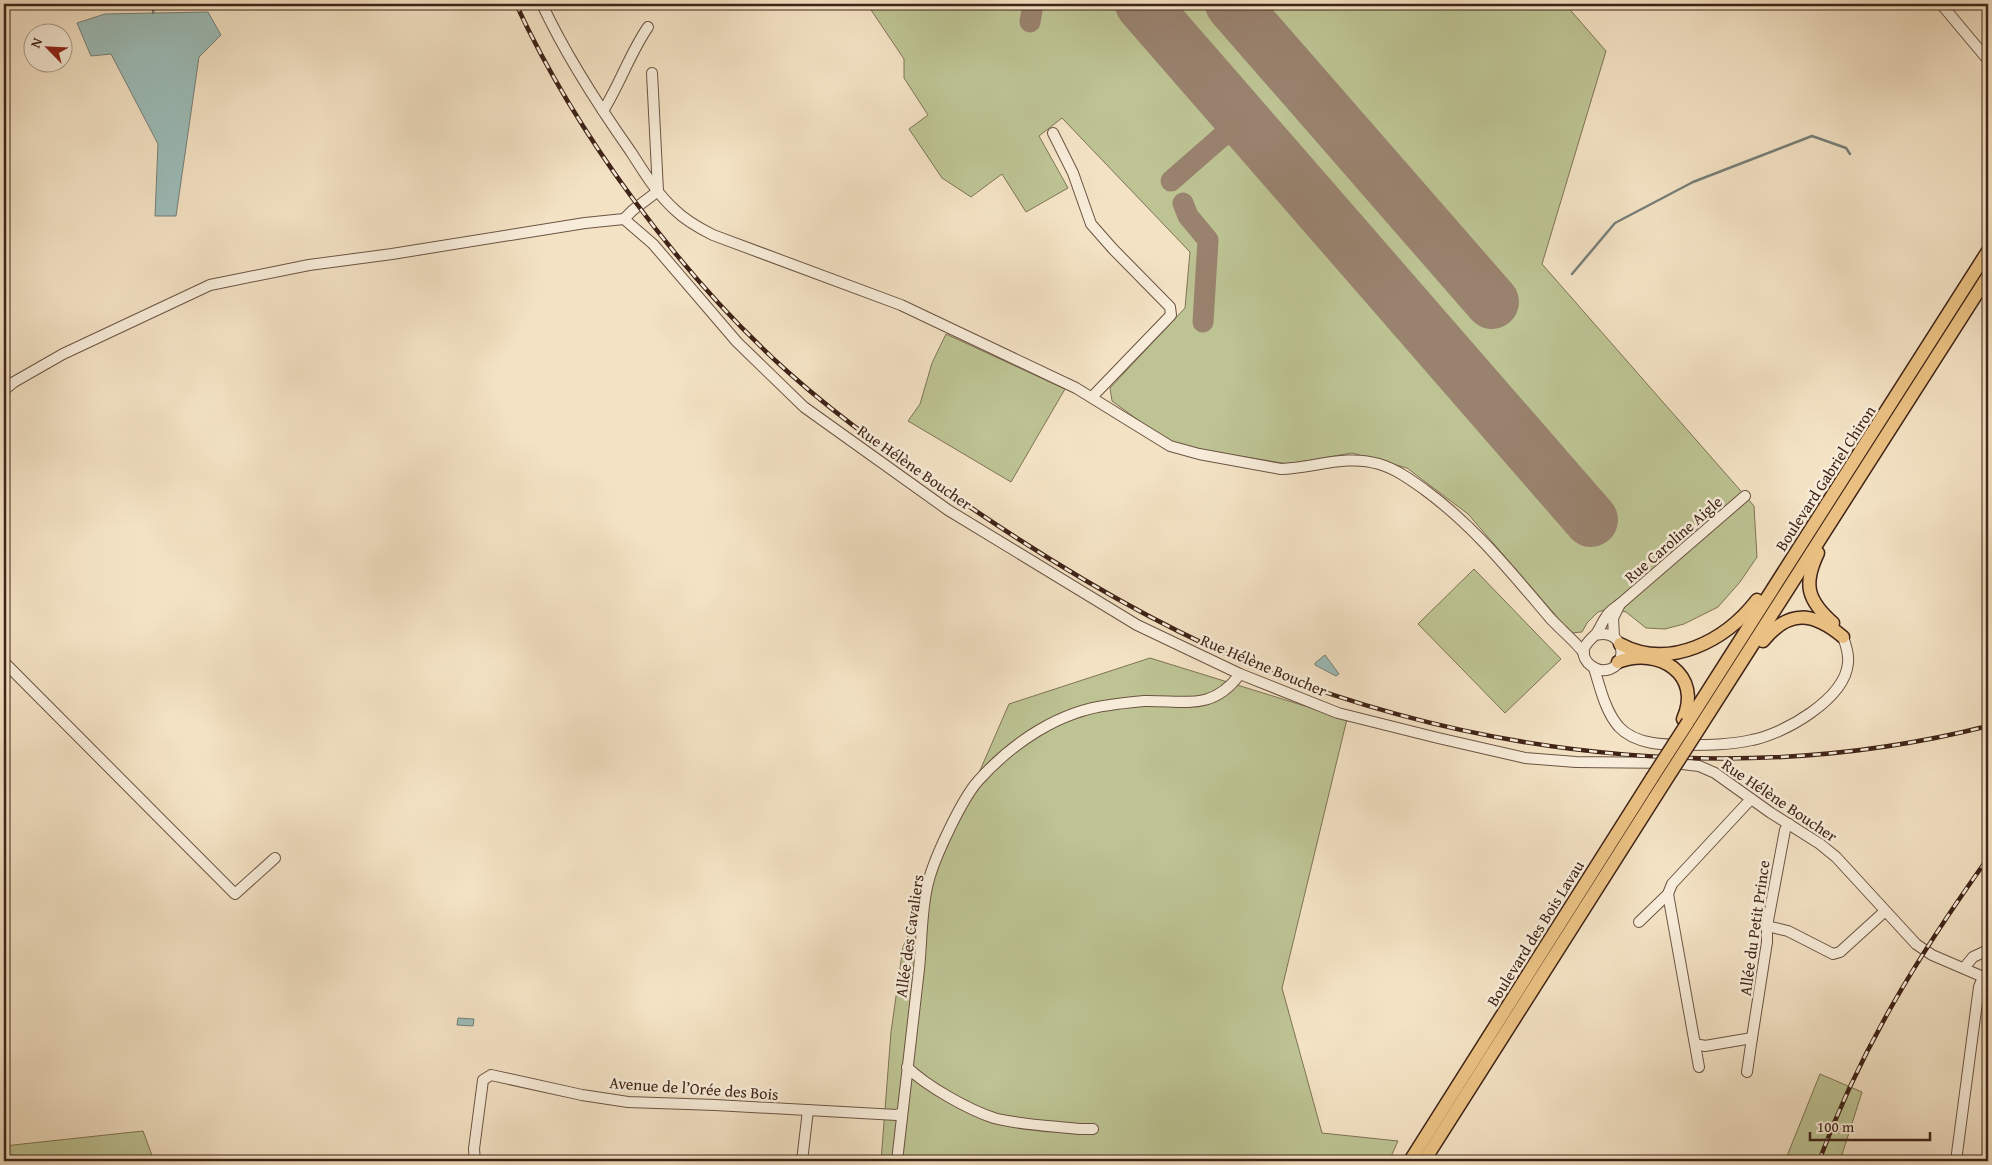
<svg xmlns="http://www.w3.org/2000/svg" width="1992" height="1165" font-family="'Gentium Book Plus',serif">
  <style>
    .green { fill: #bdc393; stroke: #7e7355 }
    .water { fill: #9cbdb9; stroke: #777f78 }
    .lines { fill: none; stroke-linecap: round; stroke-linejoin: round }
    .stream { stroke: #777f78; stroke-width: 2.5 }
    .taxiway { stroke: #99826e; stroke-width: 21 }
    .runway { stroke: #99826e; stroke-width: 54 }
    .minor-casing { stroke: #6c5342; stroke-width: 12 }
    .major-casing { stroke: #3f2317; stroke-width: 15 }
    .minor { stroke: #f7ecd9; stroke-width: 10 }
    .major { stroke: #eac182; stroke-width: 12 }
    .rail-casing { stroke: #3f2317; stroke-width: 4.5 }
    .rail { stroke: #f7ecd9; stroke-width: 2.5; stroke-dasharray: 8; stroke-linecap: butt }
    .major-bridge-casing { stroke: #3f2317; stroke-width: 15; stroke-linecap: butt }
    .major-bridge { stroke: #eac182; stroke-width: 12 }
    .labels { text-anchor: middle; stroke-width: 5; stroke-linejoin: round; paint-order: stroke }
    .street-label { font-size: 16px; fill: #3f2317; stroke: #f7ecd9 }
  </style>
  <rect width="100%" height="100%" fill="#f3e2c4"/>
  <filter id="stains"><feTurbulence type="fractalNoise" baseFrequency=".004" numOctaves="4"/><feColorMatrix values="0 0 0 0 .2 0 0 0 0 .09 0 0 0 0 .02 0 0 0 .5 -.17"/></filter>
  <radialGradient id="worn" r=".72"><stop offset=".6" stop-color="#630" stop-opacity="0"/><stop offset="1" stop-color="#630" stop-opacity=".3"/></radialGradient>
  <g class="green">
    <polygon points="867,4 1565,4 1606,51 1542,264 1754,506 1757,557 1740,582 1718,607 1684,624 1665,629 1646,628 1626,612 1611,608 1598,612 1587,623 1582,632 1571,633 1468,514 1407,468 1352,453 1288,464 1179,446 1156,433 1112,401 1110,388 1185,308 1190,252 1062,118 1039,136 1068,188 1026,212 1002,174 971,197 942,178 909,129 928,115 904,78 904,59"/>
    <polygon points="946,334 1065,389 1011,482 908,421 920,404 932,363"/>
    <polygon points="1474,569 1561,659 1505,713 1418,624"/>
    <polygon points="1150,658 1347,719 1282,988 1322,1133 1398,1141 1389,1161 881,1161 891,1032 903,947 1009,704"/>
    <polygon points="1820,1074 1862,1092 1840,1161 1785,1161"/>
    <polygon points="143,1131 154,1161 4,1161 4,1146"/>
  </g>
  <g class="water">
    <polygon points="208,12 221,35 199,57 176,216 155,216 158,144 111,54 91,56 77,23 105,14"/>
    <polygon points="1325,655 1339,674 1336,676 1315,665 1315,663"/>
    <polygon points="458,1018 474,1019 473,1026 457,1025"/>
  </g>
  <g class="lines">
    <g class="stream">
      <polyline points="153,13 154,4"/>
      <polyline points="1572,274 1615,223 1693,182 1812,136 1846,148 1850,154"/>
    </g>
    <g class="taxiway">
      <polyline points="1030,22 1033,4"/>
      <path d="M 1223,136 C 1237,129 1247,131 1260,140"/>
      <polyline points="1171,181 1227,132 1231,115 1226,101"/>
      <polyline points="1183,203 1188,216 1208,240 1203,322"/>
    </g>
    <g class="runway">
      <polyline points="1142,4 1591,520"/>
      <polyline points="1232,4 1492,302"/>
    </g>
    <g class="minor-casing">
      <g id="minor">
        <path d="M 542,4 C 566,56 598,105 631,152 C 644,172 657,194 675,210 C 686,221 699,228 713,235 L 901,305 L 1076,388 L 1170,446 L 1199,454 L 1281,469 C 1314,468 1346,454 1379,464 C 1396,469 1411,480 1425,490 C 1475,527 1510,571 1550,618 C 1561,630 1574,640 1584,653"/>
        <polyline points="1941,4 1988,60"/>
        <path d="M 603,111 C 620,84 630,53 648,27"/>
        <polyline points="1053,133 1073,173 1091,224 1113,249 1170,307 1171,315 1092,397"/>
        <polyline points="624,219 653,244 737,342 804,407 948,510 1137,625 1240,674 1338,713 1438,738 1525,758 1576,762 1674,763 1699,766 1715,773 1771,813 1820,844 1836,857 1916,944 1932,955 1988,979"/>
        <polyline points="4,390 14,382 63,354 210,285 309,265 392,254 585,223 624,219 633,210 658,191 652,73"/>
        <polyline points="1620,604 1745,496"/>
        <path d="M 1596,635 C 1624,627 1631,666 1606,670 C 1599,671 1593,668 1588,663 C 1577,650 1588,642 1596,634 C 1600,629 1602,622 1606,617 C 1609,611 1615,608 1620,604 L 1613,618 L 1614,637"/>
        <polyline points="4,662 235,894 275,858"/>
        <path d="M 1594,668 C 1600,687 1605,711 1619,727 C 1636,745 1665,745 1687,745 C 1709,745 1730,745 1752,740 C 1784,734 1845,699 1848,663 C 1849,654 1846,645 1843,637"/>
        <polyline points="1668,894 1699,1067"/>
        <polyline points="1639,922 1668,894 1672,884 1751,799"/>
        <polyline points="1767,926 1788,931 1833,954 1840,952 1884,912"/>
        <polyline points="1964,968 1973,957 1988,950"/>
        <polyline points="1695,1044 1705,1046 1752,1038 1767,942 1767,926 1785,830 1789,824"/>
        <path d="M 907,1067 C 926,1086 969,1110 994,1118 C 1020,1125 1052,1126 1079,1129 L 1093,1129"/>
        <polyline points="1747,1072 1752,1038"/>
        <polyline points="475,1161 474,1149 483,1080 491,1075 582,1095 628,1102 715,1105 897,1115 902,1113"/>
        <polyline points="802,1161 808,1110"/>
        <path d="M 897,1161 C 904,1097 912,1033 919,969 C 922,941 921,910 928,883 C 934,858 962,799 978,781 C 1012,743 1059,711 1110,705 C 1121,703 1133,702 1144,701 C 1184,700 1212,712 1240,674"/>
        <polyline points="1956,1161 1979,987 1983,977"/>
      </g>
    </g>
    <g class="major-casing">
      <g id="major">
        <path d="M 1818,553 C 1803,584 1807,600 1833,623"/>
        <path d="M 1763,641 C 1789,609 1813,612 1843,637"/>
        <path d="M 1620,644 C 1670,671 1726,640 1757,600"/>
        <path d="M 1618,662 C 1659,646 1703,675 1683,719"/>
        <polyline points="1688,722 1988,251"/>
        <polyline points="1700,727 1988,276"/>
        <polyline points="1410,1161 1652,778"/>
        <polyline points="1424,1161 1664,783"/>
      </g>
    </g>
    <use href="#minor" class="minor"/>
    <use href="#major" class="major"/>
    <g class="rail-casing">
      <g id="rail">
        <path d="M 516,4 C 576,134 681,276 788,372 C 845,423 909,467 973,509 C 1063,570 1165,631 1267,671 C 1494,760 1751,786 1988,726"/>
        <path d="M 1819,1161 C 1861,1048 1918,956 1988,858"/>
      </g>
    </g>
    <use href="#rail" class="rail"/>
    <g class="major-bridge-casing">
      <g id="major-bridge">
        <polyline points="1652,778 1688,722"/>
        <polyline points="1664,783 1700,727"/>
      </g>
    </g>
    <use href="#major-bridge" class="major-bridge"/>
  </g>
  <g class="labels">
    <g class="street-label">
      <text transform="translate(915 467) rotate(35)" y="6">Rue Hélène Boucher</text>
      <text transform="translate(1825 478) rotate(-57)" y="6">Boulevard Gabriel Chiron</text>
      <text transform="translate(1673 539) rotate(-41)" y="6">Rue Caroline Aigle</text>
      <text transform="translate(1264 665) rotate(23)" y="6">Rue Hélène Boucher</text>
      <text transform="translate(1780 800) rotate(34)" y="6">Rue Hélène Boucher</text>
      <text transform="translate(1754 928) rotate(-82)" y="6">Allée du Petit Prince</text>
      <text transform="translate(1535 933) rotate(-58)" y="6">Boulevard des Bois Lavau</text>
      <text transform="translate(909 936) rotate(-82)" y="6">Allée des Cavaliers</text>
      <text transform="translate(694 1088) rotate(4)" y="6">Avenue de l’Orée des Bois</text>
    </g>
  </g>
  <rect width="1992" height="1165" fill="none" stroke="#f3e2c4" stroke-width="20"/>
  <rect x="5" y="5" width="1982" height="1155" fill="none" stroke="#3f2317" stroke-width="2.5"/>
  <rect x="10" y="10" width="1972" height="1145" fill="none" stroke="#3f2317"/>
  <g transform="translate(48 48) rotate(294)"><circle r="24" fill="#f7ecd9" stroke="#ad9c8b"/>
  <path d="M0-4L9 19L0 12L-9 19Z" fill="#8f2418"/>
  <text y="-8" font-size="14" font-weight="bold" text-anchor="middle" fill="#3f2317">N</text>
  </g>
  <path d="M1810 1132v8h120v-8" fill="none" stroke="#3f2317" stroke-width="2.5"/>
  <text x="1817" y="1132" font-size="15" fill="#3f2317" stroke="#f7ecd9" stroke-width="4" paint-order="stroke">100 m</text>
  <rect width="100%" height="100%" filter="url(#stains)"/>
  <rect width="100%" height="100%" fill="url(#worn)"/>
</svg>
